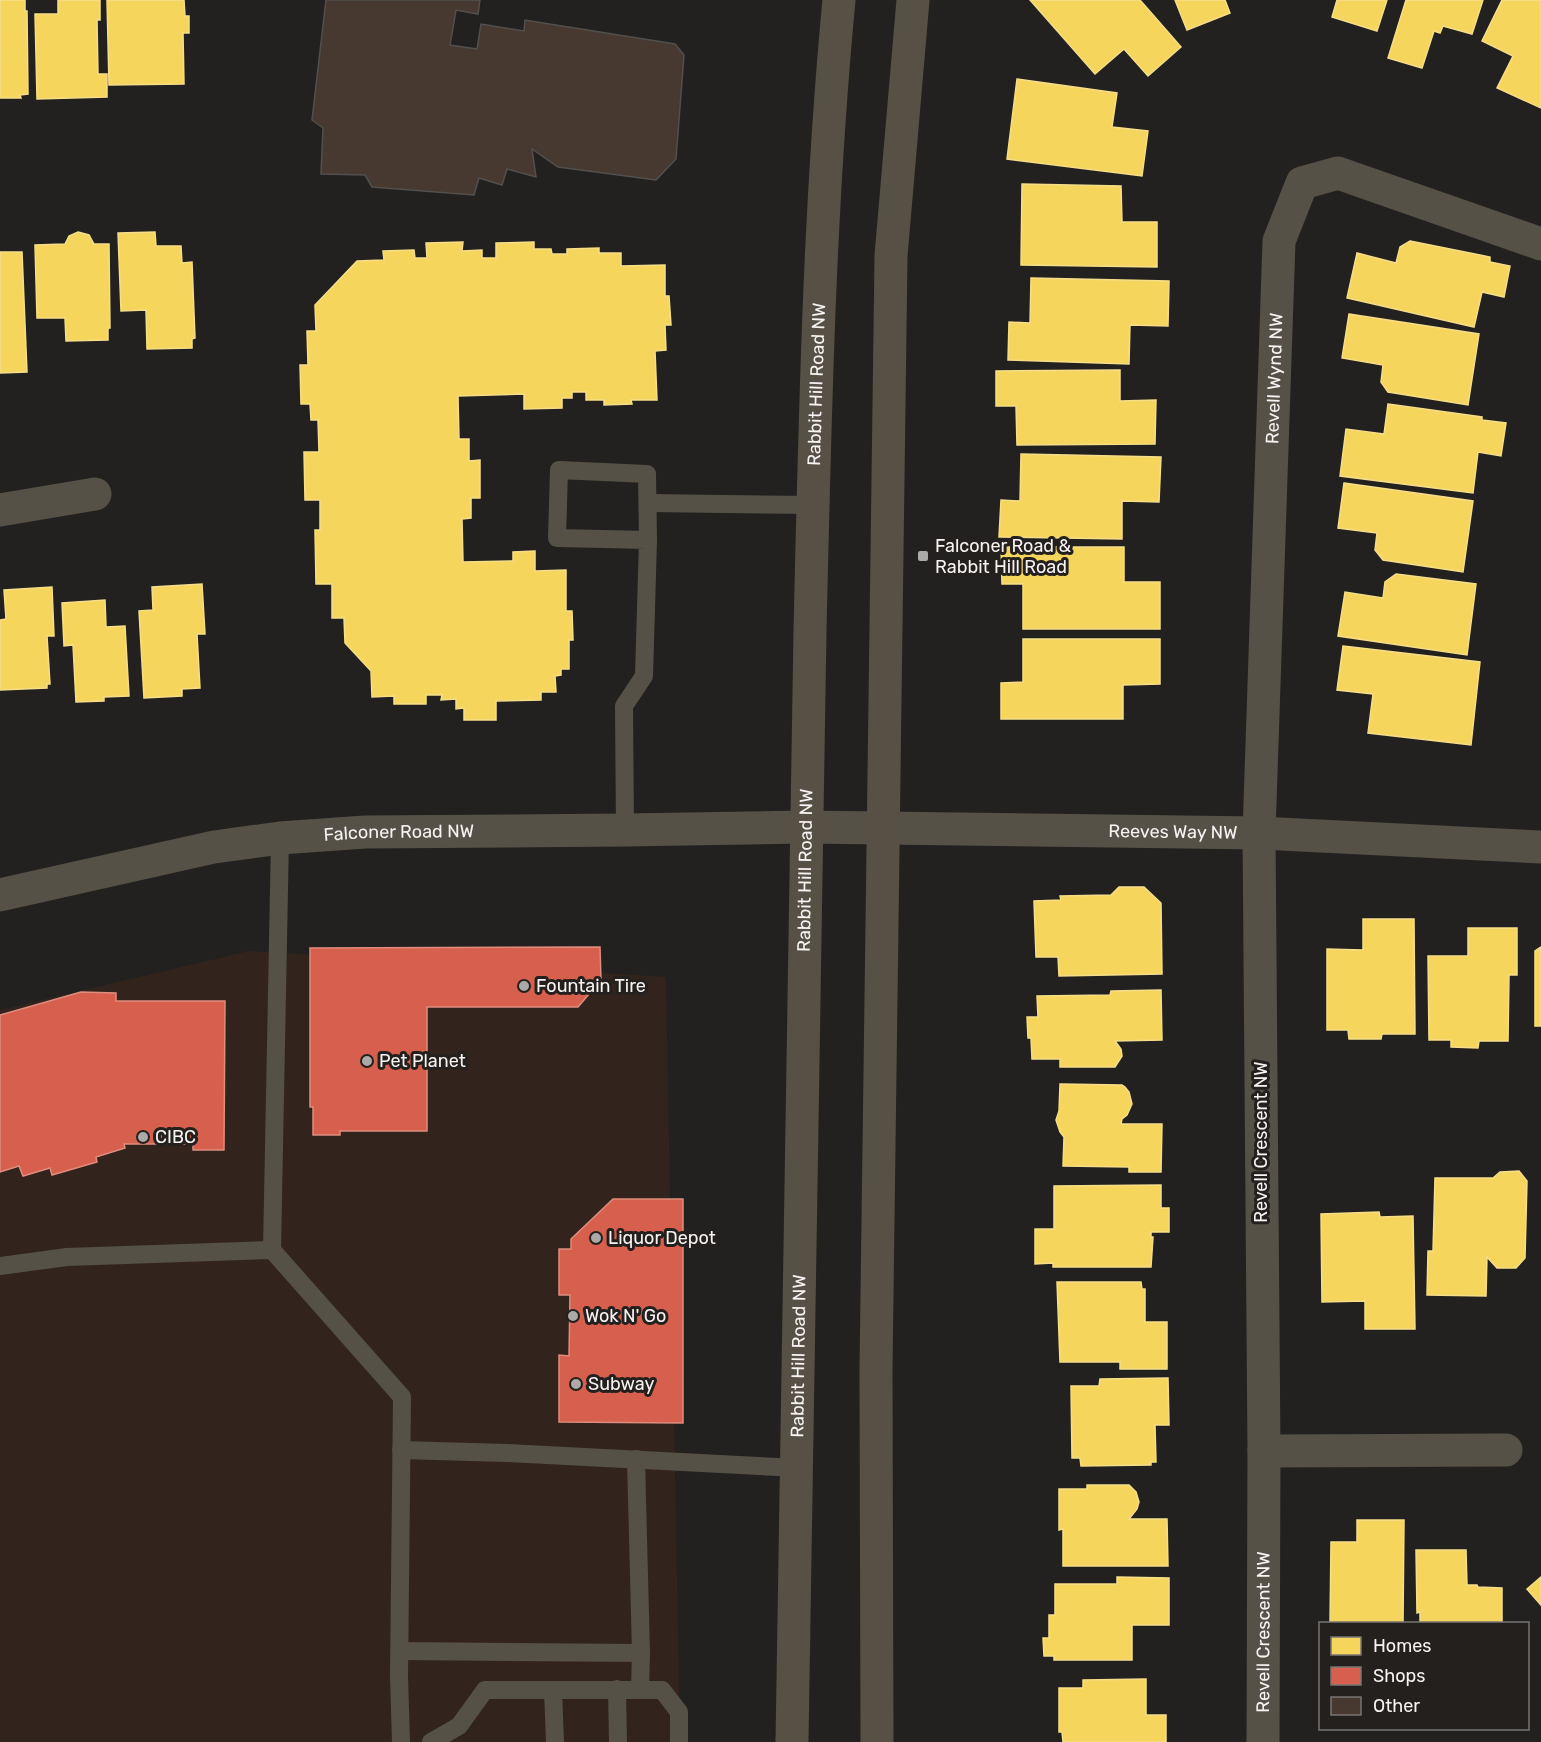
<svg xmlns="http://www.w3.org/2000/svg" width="1541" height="1742" font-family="Rubik,sans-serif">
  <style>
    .commercial { fill: #32241c }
    .homes { fill: #f6d55c; stroke: #f6de89; stroke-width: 1.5 }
    .shops { fill: #d6604d; stroke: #e08c7e; stroke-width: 1.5 }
    .building { fill: #47392f; stroke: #52504e; stroke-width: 1.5 }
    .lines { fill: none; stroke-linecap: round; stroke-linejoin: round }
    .service { stroke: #555147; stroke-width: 18 }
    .minor { stroke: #555147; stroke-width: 33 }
    .tertiary { stroke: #555147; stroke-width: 33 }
    .secondary { stroke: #565144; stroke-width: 33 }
    .poi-dot { fill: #acaaa8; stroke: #24201e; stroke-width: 2 }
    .labels { text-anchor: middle; stroke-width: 6; stroke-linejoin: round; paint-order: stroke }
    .street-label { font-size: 18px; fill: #f6f3f2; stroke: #24201e }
    .poi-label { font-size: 18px; fill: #f6f3f2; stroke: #24201e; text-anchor: start }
  </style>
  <rect width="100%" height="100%" fill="#23211f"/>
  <polygon class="commercial" points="249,951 666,977 680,1742 0,1742 0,1010"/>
  <g class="homes">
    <polygon points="0,0 25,0 25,11 27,11 28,94 20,95 21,98 0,98"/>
    <polygon points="58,0 100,0 100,20 97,20 98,74 107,74 107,97 37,99 35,14 58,14"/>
    <polygon points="107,0 184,0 185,16 189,16 189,33 183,33 184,84 109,85"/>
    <polygon points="1030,0 1140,0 1181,47 1148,76 1124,49 1095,74"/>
    <polygon points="1175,0 1225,0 1230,13 1187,30"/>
    <polygon points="1337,0 1387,0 1377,31 1332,17"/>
    <polygon points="1406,0 1483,0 1472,34 1443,26 1440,33 1434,31 1422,68 1388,58"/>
    <polygon points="1502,0 1541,0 1541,108 1497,88 1513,56 1482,41"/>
    <polygon points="1017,79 1117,93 1112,127 1148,131 1142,176 1007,159"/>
    <polygon points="1022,184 1121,186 1122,222 1157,222 1157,267 1021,265"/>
    <polygon points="78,232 89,235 94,244 109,244 110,328 108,328 108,340 66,341 65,318 37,318 35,245 65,244 69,236"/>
    <polygon points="155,232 156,246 181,246 182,263 192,262 195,338 192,339 192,348 147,349 146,310 121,311 118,233"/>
    <polygon points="1410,241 1490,257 1490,262 1510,266 1504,297 1482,292 1474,327 1347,298 1357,253 1396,263 1400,247"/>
    <polygon points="463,242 462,251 482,250 482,258 496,258 496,243 534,242 534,249 551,249 552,254 567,254 567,249 599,248 599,253 621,253 621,266 665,265 665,296 669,296 671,325 665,325 666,350 655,351 657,400 631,400 632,404 604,405 604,400 586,400 586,392 572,392 572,398 562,398 562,408 524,409 524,394 458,396 459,439 469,439 469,461 480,460 480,498 471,498 471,518 462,519 463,562 513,561 513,552 535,551 535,571 566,570 566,611 572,611 573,640 569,640 569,669 561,669 561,675 555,676 556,692 541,692 541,700 496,701 496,720 464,720 464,708 456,709 456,699 441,700 442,695 426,695 426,704 394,704 394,696 372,697 371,671 345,643 344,618 332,618 332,584 316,584 315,530 320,530 320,500 305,500 304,452 319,452 318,420 311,420 310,404 301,404 300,365 308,365 307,331 316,331 315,305 357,261 384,260 383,251 414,250 415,258 427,258 426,243"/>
    <polygon points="0,252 22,252 27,372 0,373"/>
    <polygon points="1031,278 1169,281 1168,326 1130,325 1129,364 1008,360 1009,322 1030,323"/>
    <polygon points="1349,314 1479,334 1468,405 1388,392 1381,382 1383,365 1342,358"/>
    <polygon points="1120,370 1120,401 1156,400 1155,444 1017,445 1016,406 996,406 996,371"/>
    <polygon points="1388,404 1482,417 1482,420 1506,423 1501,456 1478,452 1473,493 1340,476 1346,429 1384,434"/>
    <polygon points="1021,454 1161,457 1159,502 1122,501 1122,539 999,537 1001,500 1020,501"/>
    <polygon points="1344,483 1473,501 1463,572 1383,560 1375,550 1377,533 1338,528"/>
    <polygon points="1001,547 1124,547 1124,582 1160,582 1160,629 1023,629 1023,584 1002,584"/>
    <polygon points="1396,574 1476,584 1467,655 1338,636 1345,592 1383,598 1385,582"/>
    <polygon points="202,584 205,634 197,634 200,688 182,689 182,696 144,698 139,611 153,610 152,587"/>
    <polygon points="52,587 54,636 47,636 50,684 47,684 47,688 0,690 0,620 6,619 4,590"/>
    <polygon points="105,600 106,627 125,626 129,696 104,697 104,701 76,702 73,645 64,646 62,603"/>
    <polygon points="1023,639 1160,639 1160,684 1123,685 1123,719 1001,719 1001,683 1023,682"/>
    <polygon points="1343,646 1480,662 1471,745 1368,733 1373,694 1337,690"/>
    <polygon points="1119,887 1144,887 1161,903 1162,974 1059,976 1058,957 1036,957 1034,901 1061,900 1060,896 1111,895"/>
    <polygon points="1363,919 1414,919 1415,1034 1382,1034 1381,1039 1349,1039 1348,1030 1327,1030 1327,949 1363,950"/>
    <polygon points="1468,928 1517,928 1517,975 1509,975 1508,1041 1479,1041 1478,1048 1451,1047 1451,1040 1429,1040 1428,956 1468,956"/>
    <polygon points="1541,947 1541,1026 1535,1026 1535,951"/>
    <polygon points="1161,990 1162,1040 1115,1041 1121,1049 1122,1056 1115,1067 1060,1067 1060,1059 1032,1059 1031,1038 1028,1038 1027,1017 1038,1017 1037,996 1110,995 1111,991"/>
    <polygon points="1060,1084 1122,1085 1125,1087 1129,1092 1132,1104 1127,1115 1122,1119 1121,1124 1162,1124 1161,1172 1129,1172 1129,1167 1063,1166 1064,1137 1060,1132 1056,1120 1059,1111"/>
    <polygon points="1519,1171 1527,1181 1525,1258 1516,1268 1497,1268 1487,1257 1486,1296 1427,1295 1428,1251 1433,1251 1435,1178 1493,1178 1500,1172"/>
    <polygon points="1161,1185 1161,1208 1169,1208 1169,1232 1151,1232 1151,1237 1153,1237 1151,1267 1053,1267 1053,1263 1035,1264 1035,1229 1054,1229 1054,1186"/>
    <polygon points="1379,1212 1380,1217 1413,1216 1415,1329 1365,1329 1365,1301 1322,1302 1321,1214"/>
    <polygon points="1057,1282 1141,1282 1142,1289 1145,1289 1145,1322 1167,1322 1167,1369 1120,1369 1120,1362 1060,1362"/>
    <polygon points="1168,1378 1169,1425 1155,1425 1156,1462 1151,1462 1151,1465 1081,1466 1080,1458 1072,1458 1071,1386 1099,1386 1100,1379"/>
    <polygon points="1087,1485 1129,1485 1136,1492 1139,1502 1137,1509 1129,1519 1167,1519 1168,1566 1063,1566 1063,1529 1059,1530 1059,1489 1087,1489"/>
    <polygon points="1357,1520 1404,1520 1403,1624 1330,1624 1331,1542 1357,1542"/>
    <polygon points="1416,1550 1466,1550 1467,1585 1477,1585 1478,1587 1502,1588 1502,1624 1420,1624 1420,1612 1417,1613"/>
    <polygon points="1117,1577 1169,1578 1169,1625 1132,1625 1132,1660 1054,1660 1054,1656 1044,1656 1043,1638 1049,1638 1049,1615 1055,1615 1055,1584 1117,1584"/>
    <polygon points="1541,1577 1541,1605 1527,1589"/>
    <polygon points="1146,1679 1146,1715 1166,1715 1166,1742 1063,1742 1062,1732 1059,1732 1059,1688 1083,1688 1083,1680"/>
  </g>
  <g class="shops">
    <polygon points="600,947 601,980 578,1007 427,1007 427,1131 340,1131 340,1135 313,1135 313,1107 310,1107 310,948"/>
    <polygon points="81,992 116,993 116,1001 225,1001 224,1150 193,1150 193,1144 124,1144 125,1148 96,1157 97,1162 52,1175 50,1168 23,1176 19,1166 0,1172 0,1015"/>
    <polygon points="613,1199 683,1199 683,1423 559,1422 559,1355 569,1356 570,1295 559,1295 559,1249 571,1249 571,1239"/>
  </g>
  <polygon class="building" points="326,0 480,0 478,14 456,10 450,45 477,49 481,24 524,31 525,20 675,44 684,55 676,159 656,180 558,167 532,149 536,177 507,169 502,185 479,178 474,195 372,187 365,175 321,174 323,128 312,120"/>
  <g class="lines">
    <g class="service">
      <polyline points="648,503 813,505"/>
      <polyline points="625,830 624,706 644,676 648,540 647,474 559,470 557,538 648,540"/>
      <polyline points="272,1250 402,1397 399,1676 401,1742"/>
      <polyline points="0,1266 67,1257 272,1250 280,838"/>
      <polyline points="401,1450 506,1453 797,1468"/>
      <polyline points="400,1651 641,1653 636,1459"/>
      <polyline points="617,1689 618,1742"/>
      <polyline points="640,1689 641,1653"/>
      <polyline points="553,1690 555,1742"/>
      <polyline points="431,1742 459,1726 485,1690 662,1690 679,1712 679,1742"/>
    </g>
    <g class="minor">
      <polyline points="0,510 95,494"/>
      <path id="s1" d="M 805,827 L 1259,833 L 1541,847"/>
      <polyline points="1264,1451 1506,1450"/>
      <path id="s2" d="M 1263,1742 L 1264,1451 L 1259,833 L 1279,241 L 1302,183 L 1338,173 L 1541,244"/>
    </g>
    <path class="tertiary" id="s3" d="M 0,895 L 214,847 L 280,838 L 365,832 L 625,830 L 805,827"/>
    <g class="secondary">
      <path id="s4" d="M 792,1742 C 800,1371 801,1000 810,630 C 815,420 819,209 839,0"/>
      <polyline points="877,1742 876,1369 891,256 913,0"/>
    </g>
  </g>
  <g class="poi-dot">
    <rect x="917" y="550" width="12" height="12" rx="3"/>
    <circle cx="524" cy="986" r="6"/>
    <circle cx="367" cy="1061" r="6"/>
    <circle cx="143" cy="1137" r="6"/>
    <circle cx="596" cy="1238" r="6"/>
    <circle cx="573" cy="1316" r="6"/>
    <circle cx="576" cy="1384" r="6"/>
  </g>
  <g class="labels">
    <g class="street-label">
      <text dy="6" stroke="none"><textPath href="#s2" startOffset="1364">Revell Wynd NW</textPath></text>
      <text dy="6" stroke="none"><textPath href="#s4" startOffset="1358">Rabbit Hill Road NW</textPath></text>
      <text dy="6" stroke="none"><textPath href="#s1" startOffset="368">Reeves Way NW</textPath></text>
      <text dy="6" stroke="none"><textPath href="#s3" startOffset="405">Falconer Road NW</textPath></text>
      <text dy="6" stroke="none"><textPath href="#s4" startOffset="872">Rabbit Hill Road NW</textPath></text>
      <text transform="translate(1261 1142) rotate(-90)" y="6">Revell Crescent NW</text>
      <text dy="6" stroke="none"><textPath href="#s4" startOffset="386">Rabbit Hill Road NW</textPath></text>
      <text dy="6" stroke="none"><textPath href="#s2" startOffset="110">Revell Crescent NW</textPath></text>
    </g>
    <g class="poi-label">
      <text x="935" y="552">Falconer Road &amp;<tspan x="935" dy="21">Rabbit Hill Road</tspan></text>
      <text x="536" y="992">Fountain Tire</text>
      <text x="379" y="1067">Pet Planet</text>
      <text x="155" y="1143">CIBC</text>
      <text x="608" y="1244">Liquor Depot</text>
      <text x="585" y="1322">Wok N' Go</text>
      <text x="588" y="1390">Subway</text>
    </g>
  </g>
  <rect x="1319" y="1622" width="210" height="108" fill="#24201e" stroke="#787473" stroke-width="1.5"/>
  <rect x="1331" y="1637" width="30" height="18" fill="#f6d55c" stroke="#787473" stroke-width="1.5"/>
  <text x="1373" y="1652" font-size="18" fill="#f6f3f2">Homes</text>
  <rect x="1331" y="1667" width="30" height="18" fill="#d6604d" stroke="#787473" stroke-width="1.5"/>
  <text x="1373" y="1682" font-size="18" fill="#f6f3f2">Shops</text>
  <rect x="1331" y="1697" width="30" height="18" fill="#47392f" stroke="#787473" stroke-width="1.5"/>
  <text x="1373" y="1712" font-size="18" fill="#f6f3f2">Other</text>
</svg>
